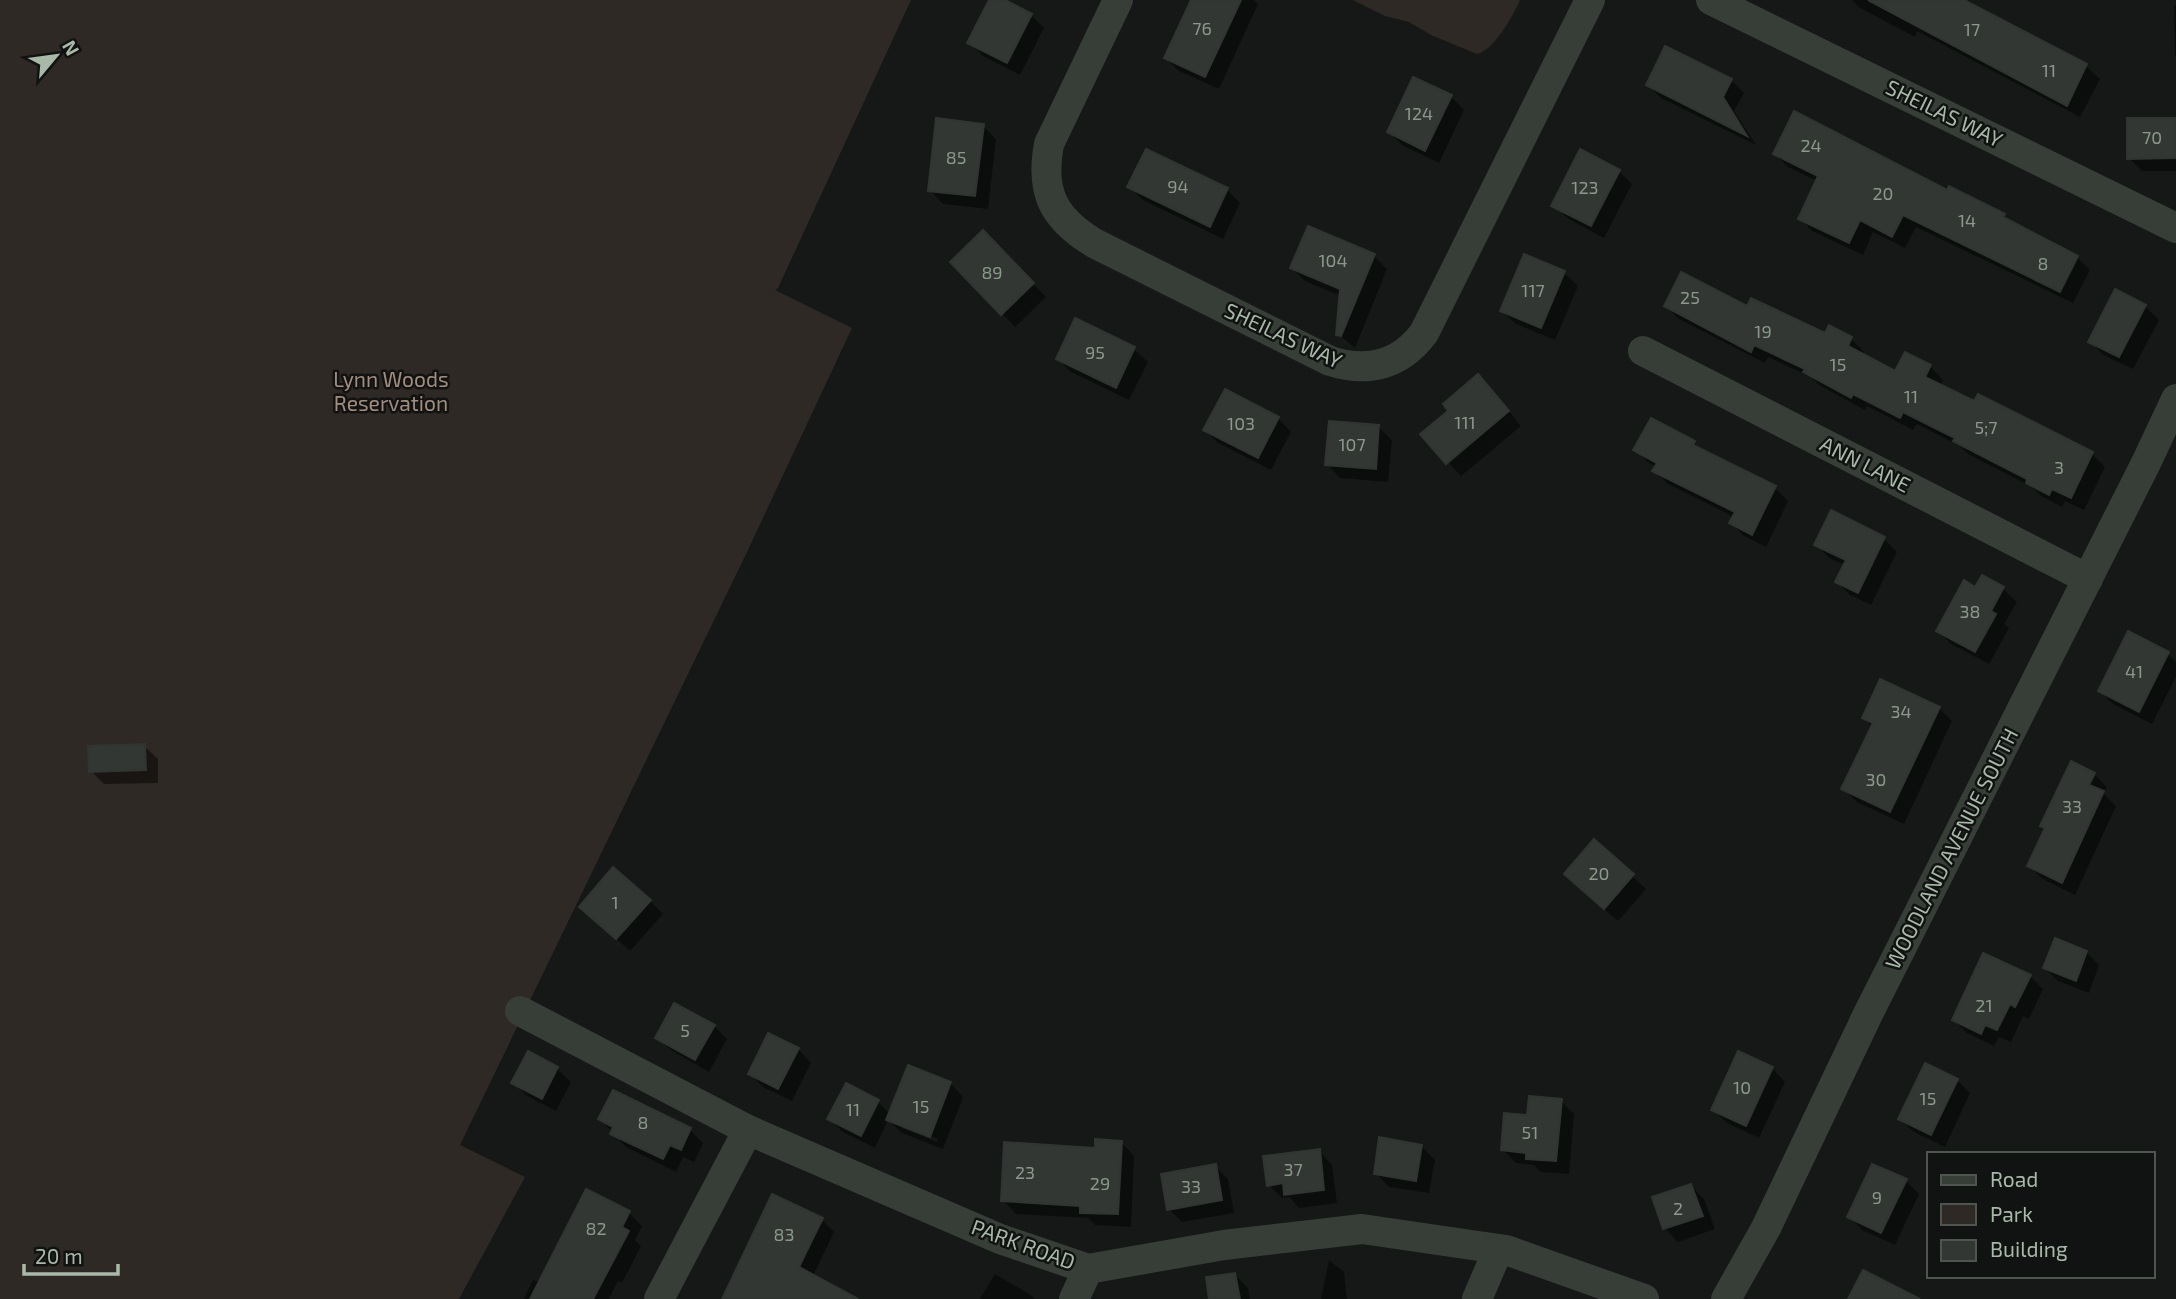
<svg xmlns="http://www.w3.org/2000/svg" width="2176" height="1299" font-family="'Exo 2',sans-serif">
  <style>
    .green { fill: #2e2924 }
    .shadow { fill: #0007; fill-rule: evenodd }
    .building { fill: #333734; stroke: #303532; stroke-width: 2 }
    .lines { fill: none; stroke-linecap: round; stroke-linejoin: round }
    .minor { stroke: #373e38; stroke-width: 30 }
    .labels { text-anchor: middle; stroke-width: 5; stroke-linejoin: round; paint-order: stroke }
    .number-label { font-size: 18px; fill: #8b988b }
    .street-label { font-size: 21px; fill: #a8b9a8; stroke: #111312 }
    .park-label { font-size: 21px; fill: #a58d7e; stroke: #111312 }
  </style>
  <rect width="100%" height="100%" fill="#161817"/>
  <g class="green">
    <polygon points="0,0 911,0 778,288 775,290 852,328 747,552 460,1145 525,1177 459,1299 0,1299"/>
    <path d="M 1353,0 L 1520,0 C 1513,16 1494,50 1477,54 L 1431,35 L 1409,22 L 1385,16 Z"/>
  </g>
  <g class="shadow">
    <polygon points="991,0 1001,0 1031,15 1044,28 1020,75 983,56 970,42"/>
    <polygon points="1193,0 1254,0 1258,4 1219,89 1179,71 1166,58"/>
    <polygon points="1852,0 1960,0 2086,66 2100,79 2080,117 1917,31 1915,37 1860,8"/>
    <polygon points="2174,5 2176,5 2176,57 2175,56"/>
    <polygon points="1731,80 1744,93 1734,111 1756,145 1661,98 1648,85"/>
    <polygon points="1451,97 1464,110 1439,163 1402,145 1389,132"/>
    <polygon points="2176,120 2176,171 2142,171 2129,158"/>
    <polygon points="983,126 996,139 988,209 943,204 930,190"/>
    <polygon points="1775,154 2004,215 2011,223 2077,257 2090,270 2073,303 1916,227 1905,248 1873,232 1863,255 1812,231 1800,218 1817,181 1788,167"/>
    <polygon points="1619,171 1632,184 1604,238 1567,218 1554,205"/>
    <polygon points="1129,186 1227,190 1240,203 1223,239 1143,200"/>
    <polygon points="983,233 1046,297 1015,327 953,262"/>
    <polygon points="1374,256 1387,269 1355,348 1338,334 1341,296 1305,281 1292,268"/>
    <polygon points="1525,256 1564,273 1578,286 1555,340 1516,324 1502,311"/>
    <polygon points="1666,306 1748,308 1825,335 1851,339 1864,352 1862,355 1896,373 1930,366 1943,380 1940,386 2092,454 2105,467 2084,510 2065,501 2062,507 2041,496 2032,487 1968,454 1960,446 1917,424 1913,430 1867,406 1865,410 1819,385 1811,377 1768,357 1765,363 1679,319"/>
    <polygon points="2145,306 2159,320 2133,369 2103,355 2090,341"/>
    <polygon points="1134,349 1148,362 1129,400 1071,372 1058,359"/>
    <polygon points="1491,390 1521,426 1461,476 1423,434 1451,411"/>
    <polygon points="1278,418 1291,432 1271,470 1218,443 1205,430"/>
    <polygon points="1378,427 1392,440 1388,482 1340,478 1327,464"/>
    <polygon points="1694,443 1702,451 1775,488 1788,501 1766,547 1744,536 1731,523 1734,517 1668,484 1655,471 1657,467 1649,463 1636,450"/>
    <polygon points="1884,539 1897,552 1871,605 1850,595 1837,582 1845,565 1829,558 1816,544"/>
    <polygon points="1982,577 2003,589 2017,602 2004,624 2009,628 1989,664 1951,644 1938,631 1975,589"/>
    <polygon points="2168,654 2176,662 2176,677 2152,724 2113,704 2100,691"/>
    <polygon points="1939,708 1952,721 1904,824 1857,802 1844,789 1873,727 1864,718"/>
    <polygon points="144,746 158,759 158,783 104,784 91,771"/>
    <polygon points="2094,774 2107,787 2104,794 2116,806 2075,895 2043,879 2029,866 2046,830 2042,825"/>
    <polygon points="1594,841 1646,889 1618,921 1579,887"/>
    <polygon points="650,901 663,914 630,951 595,920"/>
    <polygon points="2086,952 2099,965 2089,993 2058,981 2045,968"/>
    <polygon points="2030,976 2043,989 2029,1019 2023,1016 2011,1042 1999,1037 1994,1046 1967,1033 1954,1020"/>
    <polygon points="714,1026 727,1039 709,1072 671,1050 657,1037"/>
    <polygon points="798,1049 811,1063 792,1101 763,1087 750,1073"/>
    <polygon points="528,1054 557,1069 571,1082 556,1111 527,1096 514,1083"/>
    <polygon points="1772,1068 1785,1082 1759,1138 1727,1123 1713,1110"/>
    <polygon points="1957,1080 1970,1093 1945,1147 1914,1132 1900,1119"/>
    <path d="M 950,1083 L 963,1097 L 943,1149 L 902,1133 L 888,1120 L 875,1148 L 843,1132 L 829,1119 L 878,1102 L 891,1115 ZM 902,1125 L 938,1139 L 937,1142 L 902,1128 Z"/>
    <polygon points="1561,1101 1574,1114 1569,1174 1541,1172 1534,1165 1516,1163 1503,1150 1529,1117"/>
    <polygon points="600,1119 690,1130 703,1143 694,1162 683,1157 676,1172 626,1147"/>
    <polygon points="1121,1142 1134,1156 1131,1227 1095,1225 1088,1218 1016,1214 1003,1200 1096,1150"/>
    <polygon points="1421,1146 1435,1160 1429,1193 1389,1187 1376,1173"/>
    <polygon points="1319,1151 1332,1165 1337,1203 1299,1208 1289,1197 1282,1198 1269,1185"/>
    <polygon points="1215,1166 1228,1179 1234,1213 1182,1222 1169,1209"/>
    <polygon points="1906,1181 1919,1194 1895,1245 1862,1230 1849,1216"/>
    <polygon points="1691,1186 1704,1199 1715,1229 1678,1242 1665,1228"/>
    <polygon points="629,1213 642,1226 635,1240 641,1246 622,1283 618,1281 609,1299 524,1299 533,1280 540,1283"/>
    <polygon points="822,1220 834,1232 813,1276 854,1299 722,1299"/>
    <polygon points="1329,1260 1344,1272 1347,1299 1321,1299"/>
    <polygon points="995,1274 1031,1295 1035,1299 980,1299"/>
    <polygon points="1234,1274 1248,1288 1250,1299 1211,1299"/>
  </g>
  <g class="building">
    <polygon points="989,0 1005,0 1032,14 1007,63 967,43"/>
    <polygon points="1191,0 1241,0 1205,77 1164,58"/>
    <polygon points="1868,0 1964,0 2087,64 2067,106"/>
    <polygon points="1665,46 1732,79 1723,97 1747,136 1646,85"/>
    <polygon points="1413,77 1452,95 1425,151 1387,132"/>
    <polygon points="1794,111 1947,190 1949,186 2005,214 2003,217 2078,256 2060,292 1903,215 1892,237 1860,220 1849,243 1798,219 1818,176 1773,154"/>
    <polygon points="936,118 984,124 975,196 928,191"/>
    <polygon points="2127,118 2176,118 2176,158 2127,159"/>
    <polygon points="1146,149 1228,188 1210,227 1127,187"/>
    <polygon points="1580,149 1620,170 1591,226 1551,206"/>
    <polygon points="1308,226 1375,254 1341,336 1336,335 1340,289 1290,268"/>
    <polygon points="983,230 1034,283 1001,315 950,262"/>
    <polygon points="1524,254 1565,271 1541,328 1500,311"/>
    <polygon points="1681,272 1747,306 1751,298 1825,333 1829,325 1852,337 1848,346 1895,371 1905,352 1931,365 1925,377 1974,401 1978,394 2093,452 2071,498 2052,489 2049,495 2026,483 2027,479 1953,441 1955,438 1903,412 1900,418 1853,394 1851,398 1803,372 1805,369 1754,345 1751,352 1664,306"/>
    <polygon points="2115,289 2146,305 2119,357 2088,342"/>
    <polygon points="1075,318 1135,347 1116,388 1056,359"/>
    <polygon points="1478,374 1509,411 1446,464 1420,434 1448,411 1443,404"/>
    <polygon points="1225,389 1279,417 1258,458 1203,430"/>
    <polygon points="1651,418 1695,441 1693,445 1776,486 1752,535 1729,523 1735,512 1652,471 1657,463 1633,450"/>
    <polygon points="1329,421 1379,425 1376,469 1325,465"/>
    <polygon points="1831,510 1885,537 1858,593 1835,582 1846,560 1814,545"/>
    <polygon points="1982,575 2004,587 1991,611 1996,614 1975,652 1936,631 1964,580 1975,587"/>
    <polygon points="2128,631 2169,652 2139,712 2098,691"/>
    <polygon points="1880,679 1940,707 1890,812 1841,789 1873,723 1862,718"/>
    <polygon points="145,744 146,770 89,772 88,746"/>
    <polygon points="2071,761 2095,773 2089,785 2104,791 2062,883 2027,866 2045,828 2040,826"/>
    <polygon points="1594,839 1634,874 1604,909 1564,874"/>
    <polygon points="613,867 651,900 616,939 579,907"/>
    <polygon points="2055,938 2087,951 2076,981 2043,968"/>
    <polygon points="1983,953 2031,975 2015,1007 2010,1004 1997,1030 1985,1025 1981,1034 1952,1020"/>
    <polygon points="674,1003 715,1025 695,1060 655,1038"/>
    <polygon points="768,1033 799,1048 778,1089 748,1074"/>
    <polygon points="528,1051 558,1067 542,1099 511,1083"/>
    <polygon points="1738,1051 1773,1067 1746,1126 1711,1110"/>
    <polygon points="1925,1063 1958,1079 1931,1135 1898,1119"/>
    <polygon points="908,1065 951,1082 930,1137 886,1120"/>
    <polygon points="846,1083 879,1100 861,1136 827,1119"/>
    <polygon points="613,1090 691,1128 681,1150 670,1145 663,1159 610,1134 613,1127 598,1119"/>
    <polygon points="1529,1096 1562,1099 1556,1161 1526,1159 1526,1153 1501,1150 1504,1113 1527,1115"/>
    <polygon points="1379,1137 1422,1145 1416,1181 1374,1174"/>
    <polygon points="1095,1139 1122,1141 1118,1214 1080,1213 1080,1206 1001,1201 1004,1142 1095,1148"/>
    <polygon points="1320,1149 1324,1190 1284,1195 1283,1183 1267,1186 1263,1156"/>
    <polygon points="1216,1164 1222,1200 1167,1210 1161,1174"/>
    <polygon points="1872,1164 1907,1179 1881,1233 1847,1217"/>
    <polygon points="1691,1184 1703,1216 1663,1229 1652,1197"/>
    <polygon points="586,1189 630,1211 622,1227 629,1231 593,1299 530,1299"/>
    <polygon points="772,1194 823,1218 799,1267 858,1299 722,1299"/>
    <polygon points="1863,1270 1920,1299 1848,1299"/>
    <polygon points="1235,1273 1240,1299 1209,1299 1206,1277"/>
  </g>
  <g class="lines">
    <g class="minor">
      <path d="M 1118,0 L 1049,144 C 1040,192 1053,218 1094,243 L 1330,361 C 1368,373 1400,365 1424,333 L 1590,0"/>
      <polyline points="1711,0 2176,228"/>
      <polyline points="1643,351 2088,579"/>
      <polyline points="520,1011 748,1130 1000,1239 1088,1269 1224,1245 1362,1229 1506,1250 1644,1299"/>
      <polyline points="659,1299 748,1130"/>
      <polyline points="1074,1299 1088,1269"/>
      <polyline points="1477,1299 1498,1250"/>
      <polyline points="1726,1299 1766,1228 1868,1014 2146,463 2176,399"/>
    </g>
  </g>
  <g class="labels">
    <g class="number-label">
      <text x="1202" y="35">76</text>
      <text x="1972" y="36">17</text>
      <text x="2049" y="77">11</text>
      <text x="1419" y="120">124</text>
      <text x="2152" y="144">70</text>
      <text x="1811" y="152">24</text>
      <text x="956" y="164">85</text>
      <text x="1178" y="193">94</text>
      <text x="1585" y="194">123</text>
      <text x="1883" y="200">20</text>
      <text x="1967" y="227">14</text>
      <text x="1333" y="267">104</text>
      <text x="2043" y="270">8</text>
      <text x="992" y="279">89</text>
      <text x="1533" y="297">117</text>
      <text x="1690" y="304">25</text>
      <text x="1763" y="338">19</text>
      <text x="1095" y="359">95</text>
      <text x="1838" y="371">15</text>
      <text x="1911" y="403">11</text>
      <text x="1465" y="429">111</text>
      <text x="1241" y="430">103</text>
      <text x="1986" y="434">5;7</text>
      <text x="1352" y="451">107</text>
      <text x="2059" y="474">3</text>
      <text x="1970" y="618">38</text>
      <text x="2134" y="678">41</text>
      <text x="1901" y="718">34</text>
      <text x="1876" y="786">30</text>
      <text x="2072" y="813">33</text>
      <text x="1599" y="880">20</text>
      <text x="615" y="909">1</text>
      <text x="1984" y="1012">21</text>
      <text x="685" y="1037">5</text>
      <text x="1742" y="1094">10</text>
      <text x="1928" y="1105">15</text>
      <text x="921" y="1113">15</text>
      <text x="853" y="1116">11</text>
      <text x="643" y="1129">8</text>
      <text x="1530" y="1139">51</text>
      <text x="1293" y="1176">37</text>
      <text x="1025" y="1179">23</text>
      <text x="1100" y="1190">29</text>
      <text x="1191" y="1193">33</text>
      <text x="1877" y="1204">9</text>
      <text x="1678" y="1215">2</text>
      <text x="596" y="1235">82</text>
      <text x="784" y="1241">83</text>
    </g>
    <g class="street-label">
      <text transform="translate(1944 114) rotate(26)" y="7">SHEILAS WAY</text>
      <text transform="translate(1283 336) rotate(25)" y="7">SHEILAS WAY</text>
      <text transform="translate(1865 465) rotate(27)" y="7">ANN LANE</text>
      <text transform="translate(1952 849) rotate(-63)" y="7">WOODLAND AVENUE SOUTH</text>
      <text transform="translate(1023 1245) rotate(20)" y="7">PARK ROAD</text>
    </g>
    <g class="park-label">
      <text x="391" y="387">Lynn Woods<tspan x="391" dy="24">Reservation</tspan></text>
    </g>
  </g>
  <rect x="1927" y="1152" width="228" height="126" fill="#111312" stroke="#4d554e" stroke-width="2"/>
  <rect x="1941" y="1175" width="35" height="10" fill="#373e38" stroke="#4d554e" stroke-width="2"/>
  <text x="1990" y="1187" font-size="21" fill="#a8b9a8">Road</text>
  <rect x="1941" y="1204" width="35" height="21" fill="#2e2924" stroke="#4d554e" stroke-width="2"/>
  <text x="1990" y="1222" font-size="21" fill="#a8b9a8">Park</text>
  <rect x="1941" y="1240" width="35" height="21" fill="#333734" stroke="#4d554e" stroke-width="2"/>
  <text x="1990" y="1257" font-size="21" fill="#a8b9a8">Building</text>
  <g transform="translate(56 56) rotate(61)" stroke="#111312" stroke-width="5" paint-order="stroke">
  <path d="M0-5L12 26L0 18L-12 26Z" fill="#a8b9a8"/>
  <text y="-10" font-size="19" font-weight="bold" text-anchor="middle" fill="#a8b9a8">N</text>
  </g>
  <path d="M24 1264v10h94v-10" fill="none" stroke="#a8b9a8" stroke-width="3.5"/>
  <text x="35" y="1264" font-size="21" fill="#a8b9a8" stroke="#111312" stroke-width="5" paint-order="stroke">20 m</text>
</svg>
